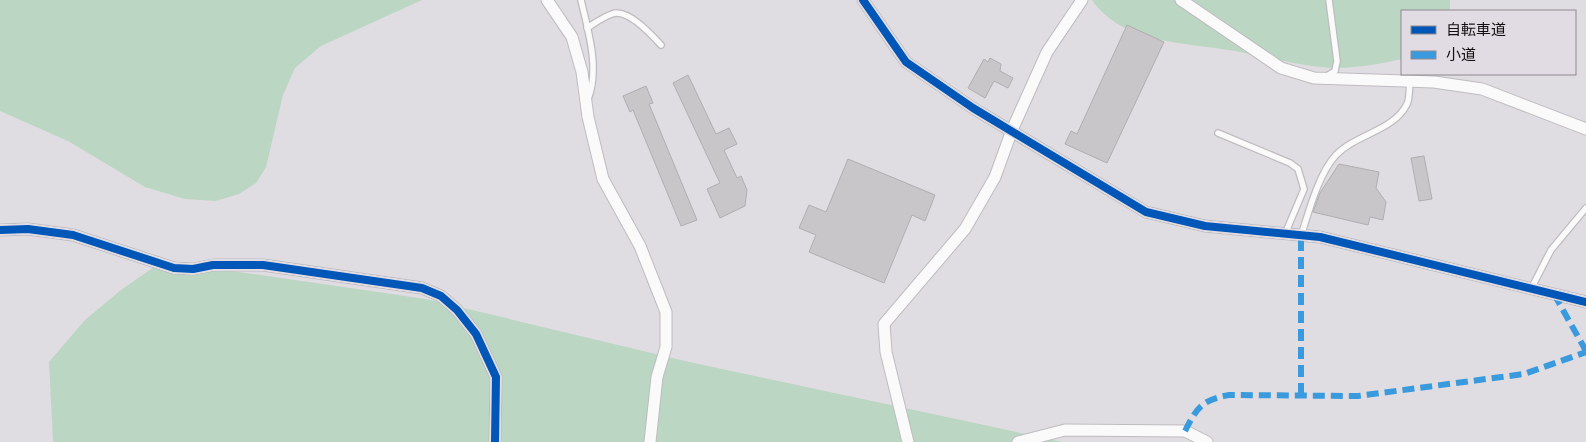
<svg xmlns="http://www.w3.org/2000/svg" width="1586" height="442" font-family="'Fira Sans','Noto Sans JP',sans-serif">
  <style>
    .green { fill: #bbd6c2 }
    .building { fill: #c9c6ca; stroke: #b0aeb0 }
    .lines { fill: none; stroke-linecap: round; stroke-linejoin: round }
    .service-casing { stroke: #bebcbf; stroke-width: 8 }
    .minor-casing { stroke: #bebcbf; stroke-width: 13 }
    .service { stroke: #fafafb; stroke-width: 5.5 }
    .minor { stroke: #fafafb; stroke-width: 11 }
    .quiet { stroke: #3a9ade; stroke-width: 6; stroke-dasharray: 12 6; stroke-linecap: butt }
    .cycleway-casing { stroke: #e1dce3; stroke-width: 11 }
    .cycleway { stroke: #0057b8; stroke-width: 8 }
  </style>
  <rect width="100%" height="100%" fill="#e0dde2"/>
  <g class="green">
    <polygon points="0,0 422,0 321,46 295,68 283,95 266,167 256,183 239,194 216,201 185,199 145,187 68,141 0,111"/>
    <path d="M 1092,0 L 1450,0 L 1450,11 L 1402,11 L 1402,59 C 1380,64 1357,68 1334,68 C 1303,67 1270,57 1240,52 C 1190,42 1124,46 1092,0 Z"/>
    <polygon points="184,264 426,299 685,361 1063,442 53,442 49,362 85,320 121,290 154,267"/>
  </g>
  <g class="building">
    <polygon points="1127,25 1164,42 1107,163 1065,144 1071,131 1077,134"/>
    <polygon points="990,58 1001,64 1000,71 1013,78 1008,88 994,81 985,98 968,88 984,59 988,62"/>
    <polygon points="688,75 716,134 729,128 737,144 724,150 737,178 741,176 747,190 745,206 720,218 707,189 720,183 673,83"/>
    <polygon points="646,86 653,103 649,104 697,220 681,226 633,110 630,112 623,96"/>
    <polygon points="1424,156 1432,199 1419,201 1411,158"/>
    <polygon points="848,159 935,195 925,221 912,215 884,283 809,252 816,235 799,228 809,205 826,212"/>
    <polygon points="1339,164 1379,172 1376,188 1386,202 1383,220 1370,217 1368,225 1313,212 1320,193"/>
  </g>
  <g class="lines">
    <g class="service-casing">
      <g id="service">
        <path d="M 581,0 C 588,31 600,68 588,99"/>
        <path d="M 587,28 C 595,23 603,17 612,14 C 627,8 651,34 661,45"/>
        <polyline points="1325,77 1335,71 1337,61 1329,0"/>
        <polyline points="1218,133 1290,163 1298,169 1304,189 1285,234"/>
        <path d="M 1301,236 C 1309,211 1319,173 1336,155 C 1356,134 1394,131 1407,104 C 1410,98 1409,88 1410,81"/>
        <polyline points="1531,289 1551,250 1586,208"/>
      </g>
    </g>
    <g class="minor-casing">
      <g id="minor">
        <polyline points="547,0 572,37 582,72 588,117 603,179 640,246 666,312 666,347 657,377 650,442"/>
        <polyline points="863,0 906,62 973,108 1146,212 1205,226 1320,237 1586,302"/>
        <polyline points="1181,0 1281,68 1314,78 1434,82 1482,89 1586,129"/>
        <polyline points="0,230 28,229 73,235 174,268 193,269 213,265 263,265 422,288 441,296 457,310 476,334 496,377 495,442"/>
        <polyline points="908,442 886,352 884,324 965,229 995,177 1012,130 1047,52 1082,0"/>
        <polyline points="1018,442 1065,430 1185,431 1207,442"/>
      </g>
    </g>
    <use href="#service" class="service"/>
    <use href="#minor" class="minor"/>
    <g class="quiet">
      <polyline points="1554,294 1586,351"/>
      <polyline points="1301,395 1301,236"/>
      <path d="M 1185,431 C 1197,408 1201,400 1229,395 L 1358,396 L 1524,374 L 1586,352"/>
    </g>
    <g class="cycleway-casing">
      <g id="cycleway">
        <polyline points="863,0 906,62 973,108 1146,212 1205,226 1320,237 1586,302"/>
        <polyline points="0,230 28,229 73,235 174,268 193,269 213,265 263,265 422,288 441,296 457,310 476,334 496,377 495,442"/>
      </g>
    </g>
    <use href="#cycleway" class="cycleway"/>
  </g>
  <rect x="1401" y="10" width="175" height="65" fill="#e1dce3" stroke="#8e8a8f"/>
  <rect x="1411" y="26" width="25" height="8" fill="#0057b8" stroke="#8e8a8f"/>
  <text x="1446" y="35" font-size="15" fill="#110f11">自転車道</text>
  <rect x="1411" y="51" width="25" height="8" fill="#3a9ade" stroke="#8e8a8f"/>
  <text x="1446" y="60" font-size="15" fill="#110f11">小道</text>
</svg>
